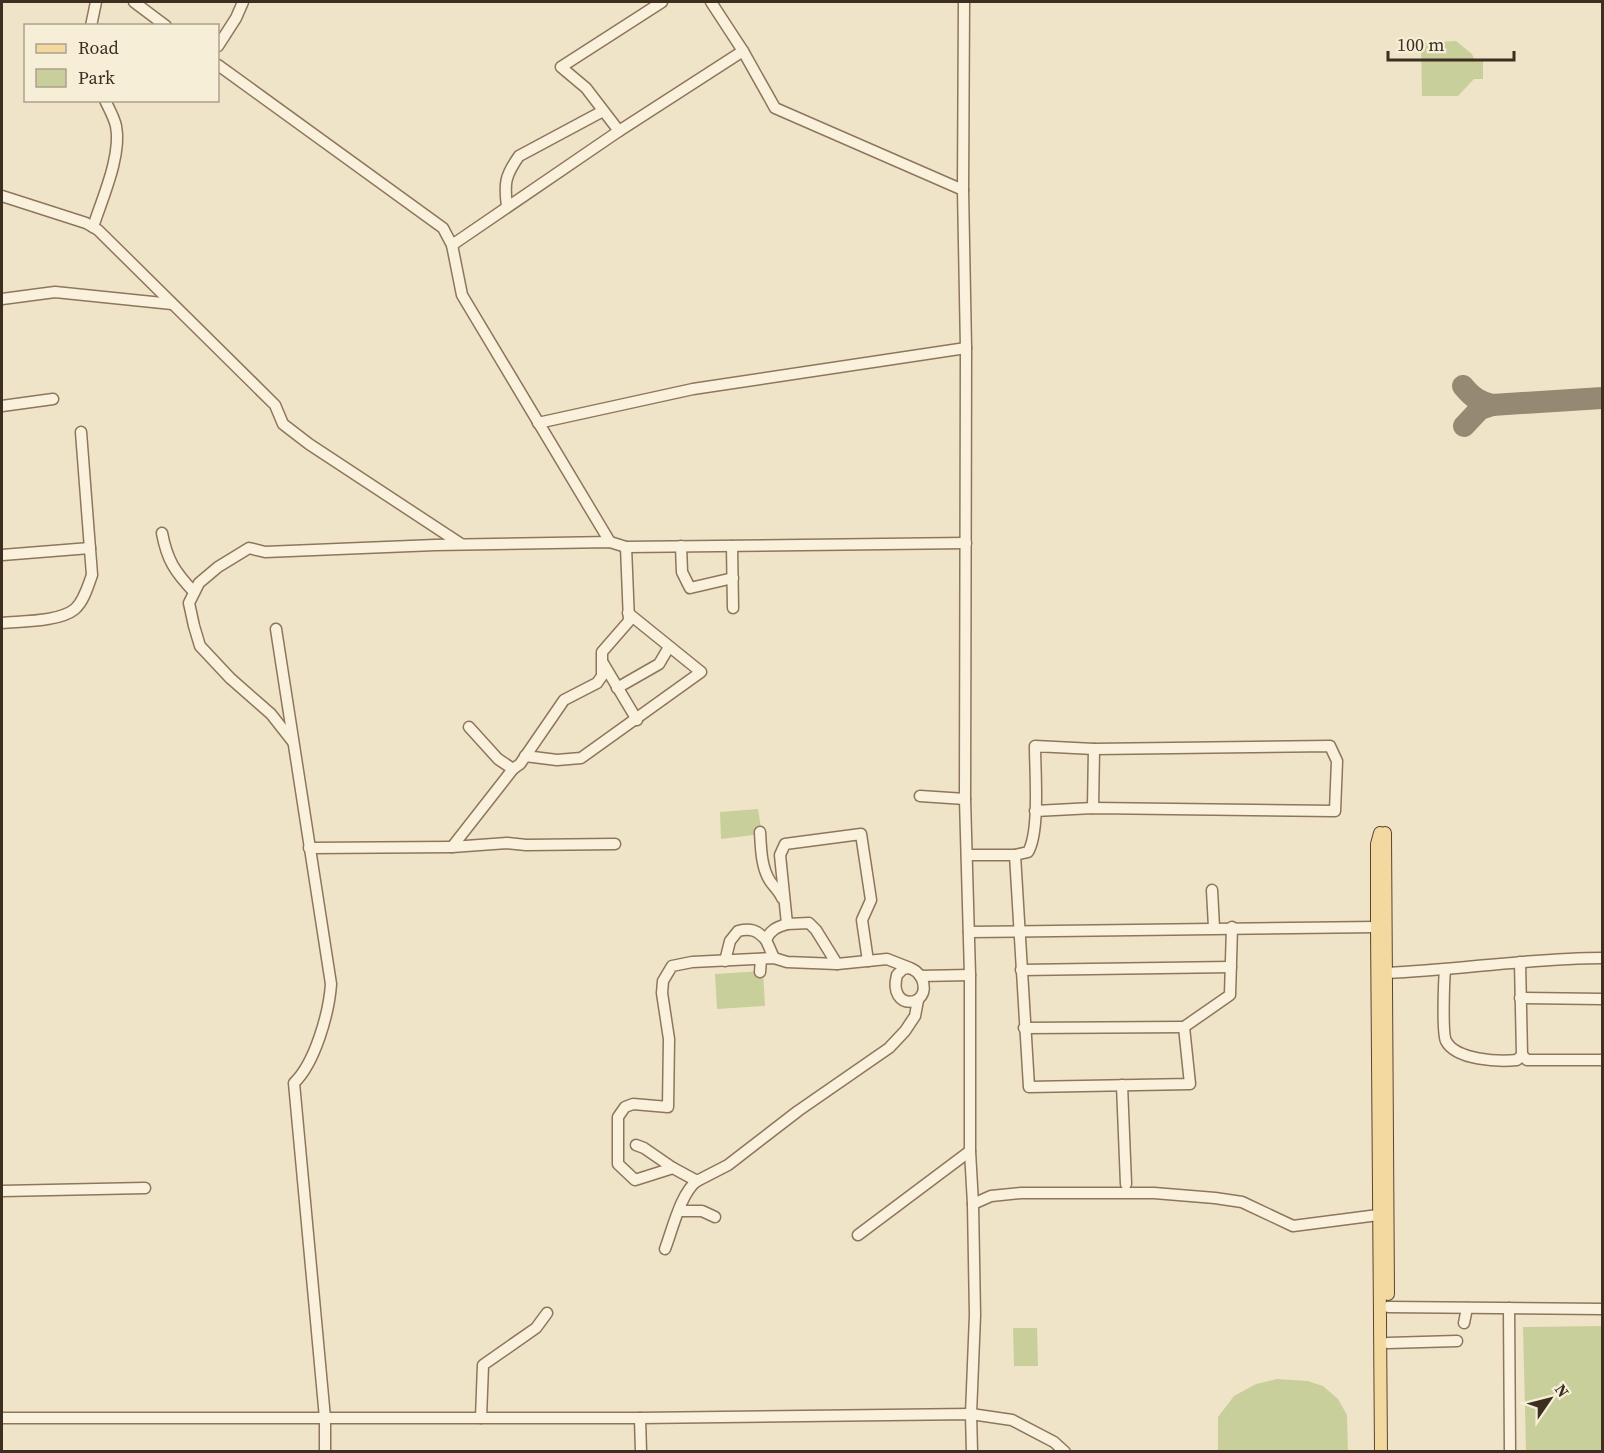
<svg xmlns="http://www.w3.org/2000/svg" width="1604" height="1453" font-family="'Source Serif 4',serif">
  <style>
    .green { fill: #c9cf9b }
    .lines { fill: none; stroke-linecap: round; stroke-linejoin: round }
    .taxiway { stroke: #968974; stroke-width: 22 }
    .minor-casing { stroke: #8d765c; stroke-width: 13 }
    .major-casing { stroke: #5b4430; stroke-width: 14 }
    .minor { stroke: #faf1dc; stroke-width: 10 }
    .major { stroke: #f3d9a0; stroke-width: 12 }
  </style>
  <rect width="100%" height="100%" fill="#f0e4c8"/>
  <g class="green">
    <polygon points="1456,41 1472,54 1474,59 1483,59 1483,79 1474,79 1458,96 1422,96 1421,43"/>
    <polygon points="758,809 762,834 721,839 720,812"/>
    <polygon points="763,971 765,1006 717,1009 715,974"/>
    <polygon points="1602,1326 1602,1451 1526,1451 1523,1327"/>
    <polygon points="1013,1328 1037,1328 1038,1366 1014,1366"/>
    <polygon points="1277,1379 1308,1381 1323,1386 1338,1399 1347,1415 1348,1451 1218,1451 1218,1417 1234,1396 1256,1384"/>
  </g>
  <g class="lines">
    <g class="taxiway">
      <path d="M 1463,386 C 1472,397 1479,402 1492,405 L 1602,398"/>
      <polyline points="1464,426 1480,409 1492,405"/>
    </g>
    <g class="minor-casing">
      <g id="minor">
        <polyline points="134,2 166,26"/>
        <polyline points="711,2 743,51 775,108 963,190"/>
        <polyline points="964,2 963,190 966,348 965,799 970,975 970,1151 973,1204 975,1315 971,1414 972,1452"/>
        <polyline points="91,26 96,2"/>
        <polyline points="218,46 236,18 243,2"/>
        <polyline points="218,65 443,228 452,245 462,295 610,542"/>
        <polyline points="619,131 586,88 561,67 662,2"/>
        <polyline points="2,196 86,223 98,230 275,405 283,424 309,444 461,544"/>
        <path d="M 507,207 C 504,183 505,176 519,156 L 603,111"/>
        <path d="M 93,227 C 102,199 122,155 116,126 C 114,117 109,109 105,100"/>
        <polyline points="452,245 619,131 743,51"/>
        <polyline points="2,299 55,292 172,304"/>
        <polyline points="2,406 53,399"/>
        <polyline points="538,423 693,389 966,348"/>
        <path d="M 162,533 C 167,560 175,572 194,592"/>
        <polyline points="681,546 682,572 690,588 733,578"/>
        <polyline points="732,546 733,608"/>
        <polyline points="2,555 90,548"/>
        <path d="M 2,623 C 22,621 59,622 75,609 C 84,601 88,586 92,575 L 81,432"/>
        <path d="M 276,629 L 331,984 C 329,1013 315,1063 294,1083 L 325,1418 L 325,1452"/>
        <polyline points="603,663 637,720"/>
        <polyline points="617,688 659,664 669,647"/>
        <polyline points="469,727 498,759 513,769 520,764 564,700 597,683 602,676 602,652 629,621 626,547"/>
        <polyline points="293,742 271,714 230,678 200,646 194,626 189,603 199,583 218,567 249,548 265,552 435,545 610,542 626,547 966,543"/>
        <polyline points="525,756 557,760 581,758 701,672 628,613"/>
        <polyline points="513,769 452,847 507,843 526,845 615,844"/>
        <polyline points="920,796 965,799"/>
        <polyline points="1093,808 1094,749"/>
        <path d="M 760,832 C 761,848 761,867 770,881 C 774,887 779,891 782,898"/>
        <polyline points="309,848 452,847"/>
        <path d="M 967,855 L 1015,855 L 1028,852 C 1040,832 1035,772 1035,746 L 1094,749 L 1330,746 L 1337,761 L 1335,811 L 1093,808 L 1035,811"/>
        <polyline points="1015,855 1029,1087 1190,1084 1184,1027 1230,995 1232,927"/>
        <polyline points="1212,890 1214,927"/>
        <polyline points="969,932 1377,927"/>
        <path d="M 774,958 L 766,940 C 770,930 777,927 787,924"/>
        <path d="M 725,961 L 730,941 L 738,931 C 751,928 757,930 766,940"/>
        <polyline points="837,964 816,930 809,923 787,924 780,855 785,844 861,834 871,900 862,920 868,961"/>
        <path d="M 908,968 C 915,969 919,973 922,979 C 933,1008 887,1012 897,975 L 903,969 Z"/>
        <polyline points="910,968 887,959 837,964 787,962 774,958 692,962 672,966 663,981 662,993 669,1039 668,1107 633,1104 625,1107 618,1117 618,1164 635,1180 673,1168 697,1181 728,1165 798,1111 889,1048 905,1031 915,1016 918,1000"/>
        <polyline points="1021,970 1231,967"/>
        <path d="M 1445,970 C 1444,981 1442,1033 1446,1041 C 1456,1060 1498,1062 1517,1060 L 1522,1055 L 1520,962"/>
        <polyline points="760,972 761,959"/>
        <path d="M 1387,973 C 1459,970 1530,958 1602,958"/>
        <polyline points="920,976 970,975"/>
        <polyline points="1520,998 1602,999"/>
        <polyline points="1024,1028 1184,1027"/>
        <polyline points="1522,1055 1527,1060 1602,1060"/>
        <polyline points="1122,1085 1126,1184"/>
        <polyline points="636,1145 644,1148 673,1168"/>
        <polyline points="2,1191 145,1188"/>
        <polyline points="973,1204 991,1196 1021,1193 1154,1193 1215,1198 1242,1202 1293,1226 1378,1215"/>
        <polyline points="679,1211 702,1211 715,1217"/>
        <polyline points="858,1235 970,1151"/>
        <path d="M 665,1249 C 672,1231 681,1192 697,1181"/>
        <polyline points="1388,1307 1602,1309"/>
        <polyline points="1509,1308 1510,1452"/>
        <polyline points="1464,1323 1467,1308"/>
        <polyline points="1388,1343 1457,1341"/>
        <polyline points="2,1418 640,1418 971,1414 1012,1420 1054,1442 1065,1452"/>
        <polyline points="481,1418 483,1365 536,1328 547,1313"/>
        <polyline points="640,1418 641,1452"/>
      </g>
    </g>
    <g class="major-casing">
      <g id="major">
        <polyline points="1380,833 1377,844 1377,927 1381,1452"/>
        <polyline points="1385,833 1388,1294"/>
      </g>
    </g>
    <use href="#minor" class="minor"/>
    <use href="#major" class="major"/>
  </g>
  <rect width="1604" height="1453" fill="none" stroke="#3d2e20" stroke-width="6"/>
  <rect x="24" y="24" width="195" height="78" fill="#f7eed8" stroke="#ada18e" stroke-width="1.5"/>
  <rect x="36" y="44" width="30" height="9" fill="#f3d9a0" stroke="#ada18e" stroke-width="1.5"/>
  <text x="78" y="54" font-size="18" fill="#3d2e20">Road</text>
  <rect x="36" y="69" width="30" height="18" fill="#c9cf9b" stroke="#ada18e" stroke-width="1.5"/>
  <text x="78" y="84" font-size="18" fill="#3d2e20">Park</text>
  <g transform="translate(1550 1399) rotate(55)" stroke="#f7eed8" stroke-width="4.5" paint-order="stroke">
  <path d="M0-4.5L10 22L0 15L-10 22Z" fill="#3d2e20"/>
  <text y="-9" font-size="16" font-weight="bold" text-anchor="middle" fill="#3d2e20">N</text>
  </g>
  <path d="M1388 51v9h126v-9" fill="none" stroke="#3d2e20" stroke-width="3"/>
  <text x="1397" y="51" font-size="18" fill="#3d2e20" stroke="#f7eed8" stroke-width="4.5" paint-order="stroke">100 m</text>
</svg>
